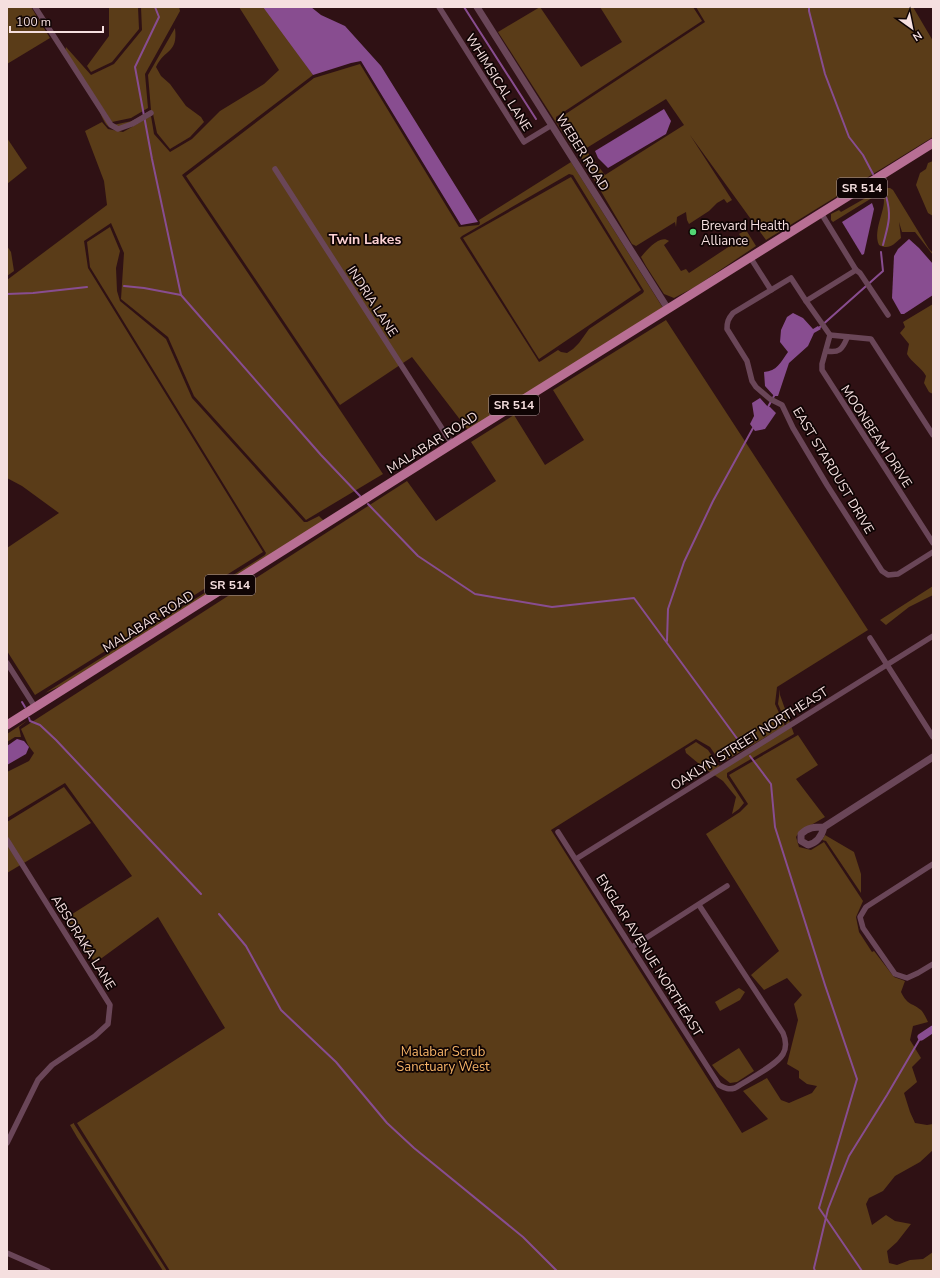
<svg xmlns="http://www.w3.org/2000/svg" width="940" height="1278" font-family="'Nunito Sans',sans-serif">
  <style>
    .green { fill: #5a3c18; fill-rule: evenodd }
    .water { fill: #884d90 }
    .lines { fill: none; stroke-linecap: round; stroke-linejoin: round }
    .stream { stroke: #884d90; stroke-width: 2 }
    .canal { stroke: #884d90; stroke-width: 7 }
    .minor { stroke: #6a4658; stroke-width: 5.5 }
    .tertiary { stroke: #6a4658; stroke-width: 7 }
    .primary { stroke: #b86f94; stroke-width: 9 }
    .poi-dot { fill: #52d673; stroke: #0f0404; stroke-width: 1.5 }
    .labels { text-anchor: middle; stroke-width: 3.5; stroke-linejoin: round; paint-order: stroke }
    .shield { fill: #0f0404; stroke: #b09d9d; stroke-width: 1 }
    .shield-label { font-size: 12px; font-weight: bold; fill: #f5dfdf }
    .street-label { font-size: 13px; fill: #f5dfdf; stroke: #0f0404 }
    .poi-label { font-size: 13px; fill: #f5dfdf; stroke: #0f0404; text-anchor: start }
    .park-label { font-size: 13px; fill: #f7b568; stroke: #0f0404 }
    .neighbourhood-label { font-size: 14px; font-weight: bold; fill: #fcd1d2; stroke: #0f0404 }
  </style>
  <rect width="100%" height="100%" fill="#2f1114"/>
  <g class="green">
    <polygon points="7,7 31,7 50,38 7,64"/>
    <polygon points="109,7 138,7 139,29 112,62 91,72 87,66 109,36"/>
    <polygon points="141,7 179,7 180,11 145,74 148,108 131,118 112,122 65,51 66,47 91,75 114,64 142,30"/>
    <polygon points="239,7 265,7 313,75 182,175 383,474 306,520 194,396 168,337 121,299 124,253 111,223 84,241 88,268 263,552 35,695 7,651 7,548 59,513 22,486 7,478 7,280 107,205 104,181 85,131 102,122 108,129 123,132 151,116 154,134 170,152 192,139 220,111 264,84 279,70"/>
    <polygon points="540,7 581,67 622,42 600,7 693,7 702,21 556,117 556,121 575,152 498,32"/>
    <path d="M 696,7 L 913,7 L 933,41 L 933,137 L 766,240 L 690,135 L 732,200 L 727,203 L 724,199 L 717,203 L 709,211 L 689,224 L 687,220 L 686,212 L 677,217 L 676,227 L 675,222 L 636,246 L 632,244 L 579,154 L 579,152 L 558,119 L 705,22 ZM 666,99 L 684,125 L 605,175 L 585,149 Z"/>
    <path d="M 175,28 C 178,54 165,48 156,67 L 161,76 L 170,84 L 186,106 L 201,117 L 204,122 L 190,137 L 170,149 L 157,133 L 153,114 C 141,120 123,134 109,127 C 103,123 100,111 97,105 L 113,125 L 132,121 L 151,110 L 148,75 Z"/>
    <path d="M 360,64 L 459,227 L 479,225 L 480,223 L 479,220 L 571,162 L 663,308 L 468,430 L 412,357 L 340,405 L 186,176 L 314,78 ZM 569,174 L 573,175 L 644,291 L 643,293 L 589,329 L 579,343 L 573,349 L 567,353 L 561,352 L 558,350 L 541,361 L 539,362 L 460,238 L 462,236 Z"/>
    <polygon points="7,138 27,168 7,184"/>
    <polygon points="933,161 933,216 928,213 916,185 920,173 926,169 928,163"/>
    <polygon points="571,177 641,290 539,359 463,238"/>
    <path d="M 883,188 L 890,188 L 893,190 L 929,249 L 933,253 L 933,255 L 915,232 L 902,232 L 899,222 L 901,238 C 893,245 889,250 879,245 C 872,229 888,207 883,196 L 881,197 L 880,193 L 833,222 L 831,220 L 831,214 L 839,210 L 841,212 Z"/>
    <polygon points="110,227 120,251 116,268 117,291 120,301 166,339 192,398 304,522 307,522 319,516 324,521 65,684 45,693 265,555 266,553 90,267 87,242"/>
    <path d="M 746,230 L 756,246 L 695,287 L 674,298 L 664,294 L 646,266 L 641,257 C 647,250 660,234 669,241 L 664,245 L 681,271 L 686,269 L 689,273 L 742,238 L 739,234 Z"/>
    <polygon points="7,246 11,252 14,271 7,276"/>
    <path d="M 933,304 L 933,394 L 929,392 L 924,383 L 926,376 C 921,367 912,363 907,354 L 909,344 L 900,333 L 905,327 L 903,322 Z"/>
    <path d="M 666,320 L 868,630 L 777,687 L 775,704 L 785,726 L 721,763 L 710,747 L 696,739 L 551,830 L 742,1133 L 768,1119 L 743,1091 L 767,1078 L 781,1100 L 789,1103 L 812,1093 L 817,1086 L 807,1084 L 799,1078 L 799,1071 L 787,1064 L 798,1020 L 794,1004 L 802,995 L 787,978 L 764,990 L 751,975 L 779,951 L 706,834 L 740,812 L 748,804 L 729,775 L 798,735 L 818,765 L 796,779 L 825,817 L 799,832 L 796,837 L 799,847 L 811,850 L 824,842 L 863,901 L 856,917 L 859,932 L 872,952 L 874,951 L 894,977 L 905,981 L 901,992 C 908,1006 911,1002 921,1010 C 924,1013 926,1018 928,1022 L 913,1026 L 910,1040 L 921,1058 L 912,1067 L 917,1082 L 904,1093 L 910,1112 L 915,1123 L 927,1125 L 933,1124 L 933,1150 L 920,1162 L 895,1176 L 883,1191 L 869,1198 L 866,1204 L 872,1225 L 886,1215 L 895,1221 L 911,1224 L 897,1242 L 887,1251 L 889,1263 L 897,1265 L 910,1260 L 923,1259 L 933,1252 L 933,1271 L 170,1271 L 77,1123 L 225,1028 L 158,917 L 95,963 L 66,918 L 132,876 L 65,783 L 7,818 L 7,772 L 29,761 L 34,753 L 28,745 L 21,729 L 407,481 L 436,521 L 496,481 L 471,442 L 514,415 L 545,465 L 584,440 L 553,390 Z"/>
    <polygon points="933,586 933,595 909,607 886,625 880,620"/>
    <polygon points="780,689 780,695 794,734 727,773 727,777 744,803 739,809 732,814 736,797 723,781 704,768 686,753 685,749 696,742 708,750 718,765 721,766 787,725 778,704"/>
    <polygon points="28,720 19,727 21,737 15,737 7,742 7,734"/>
    <polygon points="64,787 91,823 7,873 7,822"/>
    <polygon points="825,835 854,852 861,874 861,893 826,841 822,840"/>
    <polygon points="739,988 745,992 740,1000 720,1011 715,1002"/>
    <polygon points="739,1048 754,1071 737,1082 730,1083 720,1075 712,1065"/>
    <polygon points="74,1123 74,1124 167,1271 163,1271 77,1137 70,1125"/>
  </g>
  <g class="water">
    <polygon points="263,7 311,7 321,15 345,26 381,66 478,222 461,225 361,61 351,63 313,75"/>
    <polygon points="664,109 671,121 666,134 608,168 598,158 595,151"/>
    <polygon points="872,203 874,209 864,254 862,255 842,222"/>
    <polygon points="909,239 919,248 933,264 933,295 904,314 901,314 892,298 894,256 898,249"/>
    <path d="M 793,313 L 803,318 L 813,329 L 818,326 L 821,329 L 814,333 L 808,346 L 789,363 L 778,396 L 774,396 L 765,386 L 764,372 C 777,371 780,363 788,352 L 780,342 L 781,330 L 787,317 Z"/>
    <polygon points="760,398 768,407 770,407 776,413 765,429 755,431 750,424 754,416 752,403"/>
    <polygon points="17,739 24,741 29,747 26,754 7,765 7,746"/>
  </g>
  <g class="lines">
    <g class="stream">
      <polyline points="155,7 159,17 135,67 152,159 181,295 321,455 360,496"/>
      <polyline points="464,7 536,119"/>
      <polyline points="809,7 809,11 825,74 849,137 863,155 873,174"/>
      <path d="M 883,245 C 888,225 892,217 886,196"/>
      <polyline points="124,286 144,288 181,295"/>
      <polyline points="7,294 33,293 87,287"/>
      <polyline points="820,327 883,271 881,252"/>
      <polyline points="768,407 774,396"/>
      <polyline points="368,504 418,556 475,594 552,607 634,598 744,748"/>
      <polyline points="667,641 668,609 684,562 713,501 753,428"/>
      <polyline points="22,702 25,707"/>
      <polyline points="29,718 30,721 40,725 56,740 201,894"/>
      <polyline points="750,756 771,784 775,827 825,985 857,1079 819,1208 862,1271"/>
      <polyline points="219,914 246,946 281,1010 336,1062 387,1123 414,1148 523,1237 557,1271"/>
      <polyline points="815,1271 814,1268 828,1209 849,1156 887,1095 921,1037"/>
    </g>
    <polyline class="canal" points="921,1037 933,1029"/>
    <g class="minor">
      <polyline points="35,7 111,125 118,129 132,124 151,113"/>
      <polyline points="439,7 524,142 552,125"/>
      <polyline points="275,169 452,444"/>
      <polyline points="821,213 856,270 860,273 888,315"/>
      <polyline points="750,257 771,290"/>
      <polyline points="806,301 856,270"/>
      <polyline points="830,335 822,364 822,370 933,543"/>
      <path d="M 826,351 C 839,353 842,350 847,338"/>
      <path d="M 933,435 L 871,339 L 830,335 L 806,301 L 791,278 L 733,313 C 728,319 727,322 727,329 L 747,361 L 752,381 L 756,387 L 770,399 L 782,405 L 793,428 L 827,485 L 882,571 L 888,575 L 898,574 L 933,552"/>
      <polyline points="870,638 933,737"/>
      <polyline points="7,663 35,707"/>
      <path d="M 558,832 L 719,1085 C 725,1088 728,1090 735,1088 C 747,1080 776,1066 783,1054 C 787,1047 786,1040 783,1033 L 699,905"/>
      <polyline points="7,840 110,1005 108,1024 95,1036 52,1065 38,1080 7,1143"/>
      <polyline points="576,859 933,636"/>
      <polyline points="933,864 866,907 860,917 863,928 895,974 907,978 918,973 933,964"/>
      <polyline points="632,947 727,886"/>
      <polyline points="7,1253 48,1271"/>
    </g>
    <g class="tertiary">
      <polyline points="477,7 668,309"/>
      <path d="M 824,827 C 822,835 817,843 808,845 L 801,841 L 801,834 C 808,827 815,827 824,827 L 933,757"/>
    </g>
    <polyline class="primary" points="7,725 452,444 933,143"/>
  </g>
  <circle class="poi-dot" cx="693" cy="232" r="4"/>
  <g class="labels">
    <g class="shield">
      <rect x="837" y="178" width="50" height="20" rx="3"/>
      <rect x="489" y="395" width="50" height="20" rx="3"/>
      <rect x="205" y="575" width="50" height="20" rx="3"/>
    </g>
    <g class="shield-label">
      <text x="862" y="192">SR 514</text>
      <text x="514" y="409">SR 514</text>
      <text x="230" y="589">SR 514</text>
    </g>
    <g class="street-label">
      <text transform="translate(499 82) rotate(58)" y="5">WHIMSICAL LANE</text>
      <text transform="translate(583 152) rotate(58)" y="5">WEBER ROAD</text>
      <text transform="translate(373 301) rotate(57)" y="5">INDRIA LANE</text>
      <text transform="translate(877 436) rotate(57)" y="5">MOONBEAM DRIVE</text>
      <text transform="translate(432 442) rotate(-32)" y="5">MALABAR ROAD</text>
      <text transform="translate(834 470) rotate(59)" y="5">EAST STARDUST DRIVE</text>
      <text transform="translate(148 621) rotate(-32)" y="5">MALABAR ROAD</text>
      <text transform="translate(749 738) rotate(-32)" y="5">OAKLYN STREET NORTHEAST</text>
      <text transform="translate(84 942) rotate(58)" y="5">ABSORAKA LANE</text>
      <text transform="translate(650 955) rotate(58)" y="5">ENGLAR AVENUE NORTHEAST</text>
    </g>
    <g class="poi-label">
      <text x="701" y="230">Brevard Health<tspan x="701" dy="15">Alliance</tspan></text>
    </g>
    <g class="park-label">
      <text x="443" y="1056">Malabar Scrub<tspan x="443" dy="15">Sanctuary West</tspan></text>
    </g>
    <g class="neighbourhood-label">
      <text x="365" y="244">Twin Lakes</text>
    </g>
  </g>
  <rect width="940" height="1278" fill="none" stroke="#f5dfdf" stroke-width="16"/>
  <g transform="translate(912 28) rotate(147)" stroke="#0f0404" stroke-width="3" paint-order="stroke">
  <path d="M0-3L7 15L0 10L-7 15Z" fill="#f5dfdf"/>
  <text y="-6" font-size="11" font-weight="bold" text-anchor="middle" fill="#f5dfdf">N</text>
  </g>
  <path d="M10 26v6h93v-6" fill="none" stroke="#f5dfdf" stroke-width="2"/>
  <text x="16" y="26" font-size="12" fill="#f5dfdf" stroke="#0f0404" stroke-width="3" paint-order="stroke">100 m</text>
</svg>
